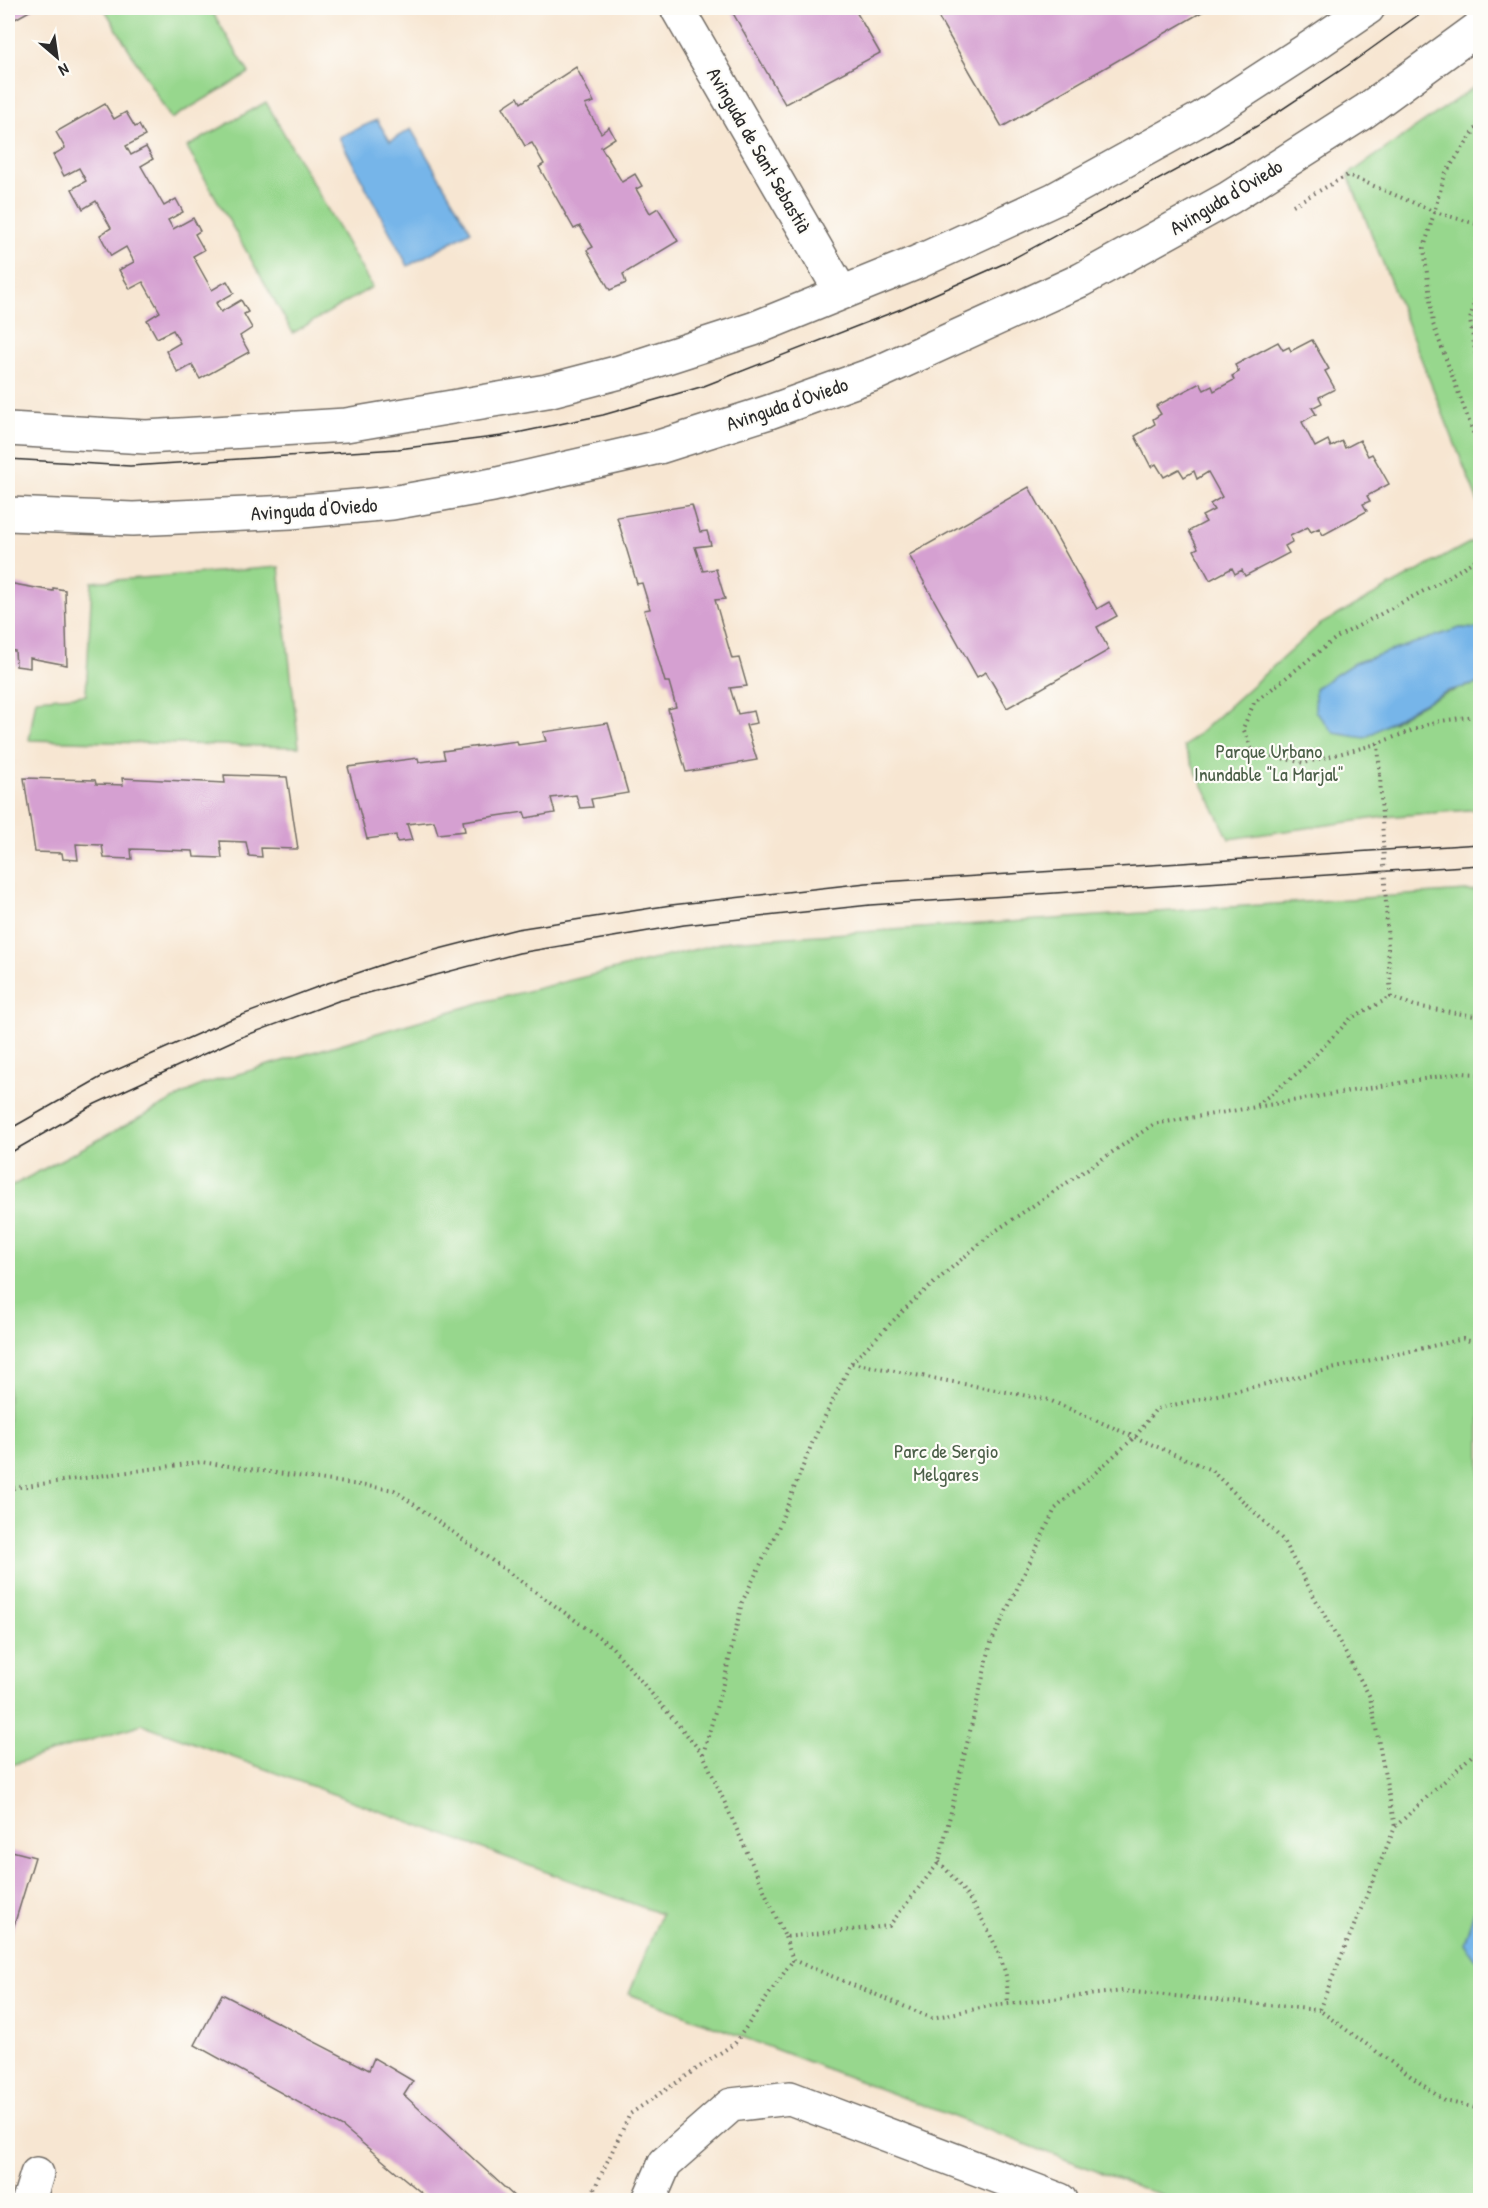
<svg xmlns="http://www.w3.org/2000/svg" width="1488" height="2208" font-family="'Patrick Hand',sans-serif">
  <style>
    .green { fill: #97d78d; stroke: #61815c; stroke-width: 1.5 }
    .water { fill: #76b5e9; stroke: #50708a; stroke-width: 1.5 }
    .building { fill: #d5a0d1 }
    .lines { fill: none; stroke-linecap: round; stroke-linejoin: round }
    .street-casing { stroke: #726c65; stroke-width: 36 }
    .secondary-casing { stroke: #726c65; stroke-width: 36 }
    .path { stroke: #726c65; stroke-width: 4; stroke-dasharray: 1.5 4.5; stroke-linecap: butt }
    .street { stroke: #fff; stroke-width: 33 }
    .secondary { stroke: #fff; stroke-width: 33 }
    .tram { stroke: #2b2b2b; stroke-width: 1.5 }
    .path-bridge { stroke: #726c65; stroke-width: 4; stroke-dasharray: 1.5 4.5; stroke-linecap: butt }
    .labels { text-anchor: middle; stroke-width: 4.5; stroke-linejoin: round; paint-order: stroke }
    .street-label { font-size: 20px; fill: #2b2b2b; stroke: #fdfcf7 }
    .park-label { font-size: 20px; fill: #4b5f48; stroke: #fdfcf7 }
  </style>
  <rect width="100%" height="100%" fill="#fdfcf7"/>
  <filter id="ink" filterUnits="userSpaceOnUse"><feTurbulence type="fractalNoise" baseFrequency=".0167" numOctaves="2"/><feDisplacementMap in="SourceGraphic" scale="12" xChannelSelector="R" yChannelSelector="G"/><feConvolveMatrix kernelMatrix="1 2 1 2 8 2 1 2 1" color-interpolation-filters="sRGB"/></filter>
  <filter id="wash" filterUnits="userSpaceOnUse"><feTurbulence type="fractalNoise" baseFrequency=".008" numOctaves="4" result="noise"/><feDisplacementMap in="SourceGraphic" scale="24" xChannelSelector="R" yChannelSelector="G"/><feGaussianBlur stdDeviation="1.35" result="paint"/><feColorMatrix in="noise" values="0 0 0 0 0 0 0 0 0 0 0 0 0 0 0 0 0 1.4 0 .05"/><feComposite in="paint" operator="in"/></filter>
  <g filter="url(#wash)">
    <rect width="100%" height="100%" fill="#f7e6d2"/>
    <g class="green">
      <polygon points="104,8 210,8 249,73 171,119"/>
      <polygon points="1480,83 1480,507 1348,175"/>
      <polygon points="266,102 372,287 293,333 187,147"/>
      <path d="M 1480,537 L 1480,629 L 1460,628 L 1392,723 C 1422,702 1445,692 1480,683 L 1480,809 L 1384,817 L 1229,839 L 1184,747 L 1319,625 Z"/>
      <polygon points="279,567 299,747 29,740 36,699 86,695 92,582"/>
      <polygon points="1480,890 1480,2200 1173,2200 629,1994 661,1914 142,1724 8,1766 8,1188 201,1085 483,1002 729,941"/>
    </g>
    <g class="water">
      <polygon points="377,120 390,141 411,129 471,231 408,266 339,137"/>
      <polygon points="1460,628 1480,629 1480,683 1448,691 1412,709 1365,738 1334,733 1315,711 1315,688 1354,663"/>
      <polygon points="1480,1904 1480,1966 1464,1943 1475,1908"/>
    </g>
    <g id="blocks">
      <g class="building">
        <polygon points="8,8 35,8 8,23"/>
        <polygon points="730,8 854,8 880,53 785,104"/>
        <polygon points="933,8 1209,8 1002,127"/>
        <polygon points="576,67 594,102 585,105 601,133 609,127 615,138 601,147 622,182 635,174 642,186 636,189 650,213 658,208 678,241 623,274 626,283 610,290 587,250 593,247 580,226 574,229 539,167 544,164 532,143 525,146 503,107 518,97 521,103"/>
        <polygon points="105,104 114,119 126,112 135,127 139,125 145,136 126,146 131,155 146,147 153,159 141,166 164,206 176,199 183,212 168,220 173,229 193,218 200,231 195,234 204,250 193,256 212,290 227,281 234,293 216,303 221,312 241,300 248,312 244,314 252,328 240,336 249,352 200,379 192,365 178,373 166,351 180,343 173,330 157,338 147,320 160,312 143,282 130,289 119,270 134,262 126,247 111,256 100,235 111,228 96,201 83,209 72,189 86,181 79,168 64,176 53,155 65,148 56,132"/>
        <polygon points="1312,340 1329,369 1325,371 1335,389 1319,397 1322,403 1312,408 1316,414 1302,422 1315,447 1328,440 1331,447 1342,441 1345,448 1360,440 1368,456 1372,454 1389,484 1367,496 1370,501 1363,504 1367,511 1323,535 1319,528 1311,532 1308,527 1290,536 1292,542 1285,546 1289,553 1245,576 1242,570 1235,574 1232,568 1210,580 1194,550 1198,548 1189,531 1206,522 1202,516 1214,510 1210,504 1222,497 1208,472 1197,479 1194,471 1184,477 1179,469 1164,477 1156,464 1151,467 1135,436 1155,424 1153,419 1161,414 1156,406 1200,383 1204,390 1212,386 1214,391 1234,380 1232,376 1239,372 1235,365 1278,342 1283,350 1289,347 1291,351"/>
        <polygon points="1029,487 1097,609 1109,602 1117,616 1097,627 1109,650 1007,708 986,672 977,677 909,555"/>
        <polygon points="692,505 700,532 707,531 711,545 695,547 703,571 716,569 725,599 715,600 732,659 739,658 747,686 730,688 738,714 754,711 757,723 746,725 757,760 686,772 668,709 676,707 669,682 665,682 644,610 650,609 642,583 637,584 617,517"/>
        <polygon points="8,583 53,591 53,588 65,590 67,665 30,658 30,668 16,666 15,651 8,650"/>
        <polygon points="608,723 628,793 591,799 593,807 580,808 576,795 551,798 555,813 526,818 524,812 463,821 465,831 438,834 434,821 407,824 412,840 397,842 396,835 367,839 348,767 418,758 419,762 445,759 443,751 517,741 518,745 546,741 543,732"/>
        <polygon points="224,775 287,777 298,849 261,848 262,857 249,856 246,842 220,841 222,858 194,857 193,851 131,849 132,859 104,858 102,845 76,844 78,860 63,859 62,853 35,852 24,778 95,780 96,784 123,785 122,778 225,783"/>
        <polygon points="8,1850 35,1857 8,1945"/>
        <polygon points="222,1994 369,2070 374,2058 413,2081 404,2095 518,2200 430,2200 343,2127 195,2045"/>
      </g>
    </g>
  </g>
  <g filter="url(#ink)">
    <use href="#blocks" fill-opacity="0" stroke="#726c65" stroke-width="1.5"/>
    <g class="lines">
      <g class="street-casing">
        <g id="street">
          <polyline points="677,8 841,292"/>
          <polyline points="29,2200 37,2174"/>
          <polyline points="649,2200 665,2163 731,2105 790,2098 1060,2200"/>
        </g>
      </g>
      <g class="secondary-casing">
        <g id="secondary">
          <polyline points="8,429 146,437 346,425 547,391 620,372 753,329 918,262 1055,199 1200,119 1311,47 1368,8"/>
          <polyline points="8,514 133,519 291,512 392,503 493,485 659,447 769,412 877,373 1081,280 1229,198 1365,111 1480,27"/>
        </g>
      </g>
      <g class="path">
        <polyline points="1480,123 1445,174 1424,248 1433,324 1480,451"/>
        <polyline points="1293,205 1348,175 1435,212 1480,225"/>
        <polyline points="1480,276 1470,320 1480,380"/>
        <polyline points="1480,557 1440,582 1336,638 1254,703 1243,728 1253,752 1304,763 1373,745 1435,722 1480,715"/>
        <polyline points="1378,743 1380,775"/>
        <polyline points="1388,948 1391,997 1415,1006 1480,1017"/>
        <polyline points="1257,1105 1300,1071 1351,1018 1391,997"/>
        <polyline points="852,1363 1049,1400 1211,1470 1282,1539 1370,1697 1395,1827"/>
        <polyline points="8,1490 12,1488 201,1462 394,1490 611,1646 703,1754 785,1937 889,1926 939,1862 991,1643 1055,1509 1136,1436 1156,1409 1463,1339 1480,1344"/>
        <polyline points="1480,1748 1395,1827 1319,2010 1445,2101 1480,2109"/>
        <polyline points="703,1754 726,1673 742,1602 777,1531 813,1441 851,1363 913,1301 991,1234 1154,1124 1459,1073 1480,1074"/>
        <path d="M 939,1862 C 967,1890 994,1934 1005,1972 C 1008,1982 1007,1994 1008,2004"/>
        <polyline points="785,1937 793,1960 932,2018 990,2006 1123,1991 1319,2010"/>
        <polyline points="589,2200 630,2114 735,2043 793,1960"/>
      </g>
      <use href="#street" class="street"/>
      <use href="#secondary" class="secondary"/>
      <g class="tram">
        <polyline points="8,459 130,466 398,449 502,436 603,415 704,386 901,309 1003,264 1257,126 1347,66 1428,8"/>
        <polyline points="8,1130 103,1076 229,1020 328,983 396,960 517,929 671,905 866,883 1480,844"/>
        <polyline points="8,1154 95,1104 239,1038 338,1001 519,953 684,925 870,905 1480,865"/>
      </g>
      <polyline class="path-bridge" points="1380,775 1388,948"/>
    </g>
  </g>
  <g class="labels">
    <g class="street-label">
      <text transform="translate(759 150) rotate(60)" y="7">Avinguda de Sant Sebastià</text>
      <text transform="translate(1226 197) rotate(-31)" y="7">Avinguda d'Oviedo</text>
      <text transform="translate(787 404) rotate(-19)" y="7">Avinguda d'Oviedo</text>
      <text transform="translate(314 509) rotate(-4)" y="7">Avinguda d'Oviedo</text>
    </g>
    <g class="park-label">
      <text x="1269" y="758">Parque Urbano<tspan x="1269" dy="23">Inundable "La Marjal"</tspan></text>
      <text x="946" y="1458">Parc de Sergio<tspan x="946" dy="23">Melgares</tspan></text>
    </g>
  </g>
  <rect width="1488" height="2208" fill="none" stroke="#fdfcf7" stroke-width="30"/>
  <g transform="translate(57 57) rotate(151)" stroke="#fdfcf7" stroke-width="4.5" paint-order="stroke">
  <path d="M0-4.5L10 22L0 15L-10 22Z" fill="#2b2b2b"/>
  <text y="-9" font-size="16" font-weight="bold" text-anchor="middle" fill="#2b2b2b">N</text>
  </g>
</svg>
